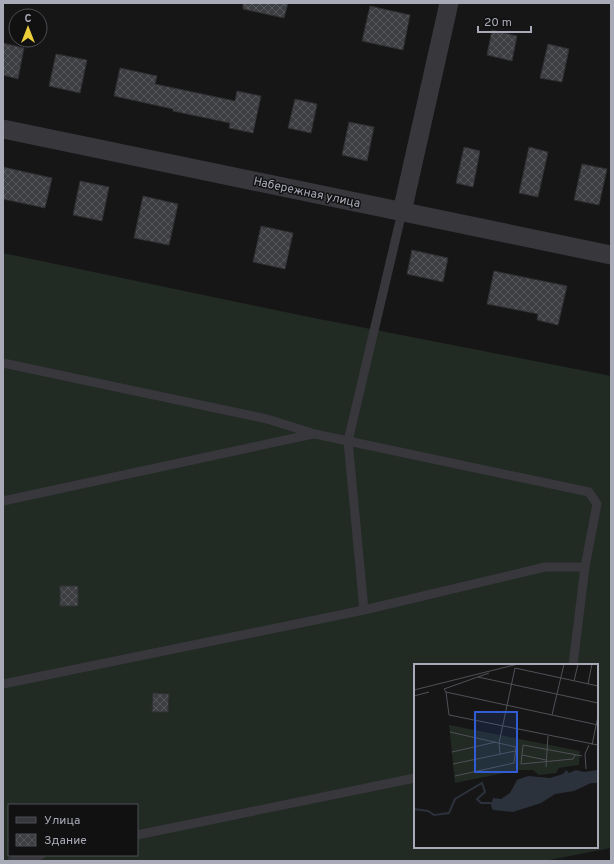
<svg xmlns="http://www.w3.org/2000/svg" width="614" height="864" font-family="Overpass,sans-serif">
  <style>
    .garden { fill: #222a24; fill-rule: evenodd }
    .building { fill: url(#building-cross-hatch); stroke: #303033 }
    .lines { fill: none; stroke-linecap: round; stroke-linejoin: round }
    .lane { stroke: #37373c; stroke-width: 9 }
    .street { stroke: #37373c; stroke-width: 19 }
    .labels { text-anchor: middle; stroke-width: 3; stroke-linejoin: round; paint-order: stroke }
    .street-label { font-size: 12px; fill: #a8aab7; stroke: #111112 }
    .inset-river { fill: none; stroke: #2c323b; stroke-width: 2 }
    .inset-road { fill: none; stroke: #505157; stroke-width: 1 }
    .view { fill: #325cd3; fill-opacity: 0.15; stroke: #325cd3; stroke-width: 2 }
    .inset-edge { fill: none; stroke: #a8aab7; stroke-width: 2 }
  </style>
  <defs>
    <pattern id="building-cross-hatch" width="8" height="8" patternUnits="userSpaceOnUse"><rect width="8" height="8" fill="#3d3e41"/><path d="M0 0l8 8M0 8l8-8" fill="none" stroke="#56575a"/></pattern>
  </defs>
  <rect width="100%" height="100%" fill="#161617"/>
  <path class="garden" d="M 3,253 L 304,316 L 611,376 L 611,848 L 544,861 L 3,861 ZM 415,665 L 597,665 L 597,847 L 415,847 ZM 9,805 L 137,805 L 137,855 L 9,855 Z"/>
  <g class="building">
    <polygon points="243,3 288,3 284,18 243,9"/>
    <polygon points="370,6 410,15 403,50 362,41"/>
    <polygon points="492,30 517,36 512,61 487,55"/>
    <polygon points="3,43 24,48 18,79 3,75"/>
    <polygon points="548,44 569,49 562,82 540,78"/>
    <polygon points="56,54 87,60 80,93 49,86"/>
    <polygon points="120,68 157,76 155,84 235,101 237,91 261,96 253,133 229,128 230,123 173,111 173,109 114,96"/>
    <polygon points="295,99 317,104 311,133 288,128"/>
    <polygon points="349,122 374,127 367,161 342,155"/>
    <polygon points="464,147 480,151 473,187 456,183"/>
    <polygon points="529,147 548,152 538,197 519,193"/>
    <polygon points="582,164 607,169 599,205 574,200"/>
    <polygon points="3,167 52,178 45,208 3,199"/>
    <polygon points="80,181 109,187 102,221 73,215"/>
    <polygon points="143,196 178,204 169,245 134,238"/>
    <polygon points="261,226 293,233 285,269 253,262"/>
    <polygon points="412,250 448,258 443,282 407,274"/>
    <polygon points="494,271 567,286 558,325 537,320 538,314 487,304"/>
    <rect x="60" y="586" width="18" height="20"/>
    <polygon points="153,693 169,694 168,712 152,712"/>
  </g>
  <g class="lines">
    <g class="lane">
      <polyline points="3,363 267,419 315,434 589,492 597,504 585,567 573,665"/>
      <polyline points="3,501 313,434"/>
      <polyline points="364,610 348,441 402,212"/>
      <polyline points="3,684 364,610 545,567 585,567"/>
      <polyline points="137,835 415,778"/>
      <polyline points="12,861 41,855"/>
    </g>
    <g class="street">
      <polyline points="3,129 611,255"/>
      <polyline points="402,212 449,3"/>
    </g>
  </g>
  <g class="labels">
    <g class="street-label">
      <text transform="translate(307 192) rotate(12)" y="4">Набережная улица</text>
    </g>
  </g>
  <g transform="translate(414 664)">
    <rect width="184" height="184" fill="#161617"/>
    <path d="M 35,61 L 166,87 L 165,101 L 145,104 L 142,109 L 125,111 L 119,106 L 105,106 L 41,119 Z" fill="#222a24"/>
    <path d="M 152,106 L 155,109 L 162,106 L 170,108 L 184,106 L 184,119 L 177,119 L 160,127 L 141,130 L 127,139 L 99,148 L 79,146 L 77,142 L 79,134 L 87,135 L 96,129 L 103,116 L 114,112 L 136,114 L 149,110 Z" fill="#2c323b"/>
    <path class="inset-river" d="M 0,145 L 14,147 L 20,151 L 35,149 L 41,135 L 68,119 L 71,128 L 63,135 L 67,139 L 79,139"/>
    <path class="inset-road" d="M 101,4 L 184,22M 75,9 L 30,25 L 32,28 L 184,61M 64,13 L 184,39M 160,17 L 164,0M 174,20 L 178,0M 0,26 L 104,0M 32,28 L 35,51 L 184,81M 0,32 L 15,28M 138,51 L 150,0M 36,68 L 102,83 L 100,99 L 41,112M 178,81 L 184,52M 38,88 L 82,78M 86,90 L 85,79 L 101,4M 108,91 L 132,96M 161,91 L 159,95 L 107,100 L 109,81 L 168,92M 39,100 L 101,87M 132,103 L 134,72M 172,105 L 171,90 L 175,81"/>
    <path class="view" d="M 61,48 L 103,48 L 103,108 L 61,108 Z"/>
    <rect width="184" height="184" class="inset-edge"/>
  </g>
  <rect width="614" height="864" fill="none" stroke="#a8aab7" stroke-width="8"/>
  <rect x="8" y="804" width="130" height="52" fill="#111112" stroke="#4d4e54"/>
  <rect x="16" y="817" width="20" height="6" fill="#37373c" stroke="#4d4e54"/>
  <text x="44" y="824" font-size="12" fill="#a8aab7">Улица</text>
  <rect x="16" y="834" width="20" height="12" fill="url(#building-cross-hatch)" stroke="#4d4e54"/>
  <text x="44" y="844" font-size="12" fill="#a8aab7">Здание</text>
  <g transform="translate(28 28)"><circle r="19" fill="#111112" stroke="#4d4e54"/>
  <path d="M0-3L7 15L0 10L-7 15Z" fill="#ebce3a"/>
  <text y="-6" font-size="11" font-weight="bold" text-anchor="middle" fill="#a8aab7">С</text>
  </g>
  <path d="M478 26v6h53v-6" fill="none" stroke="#a8aab7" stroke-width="2"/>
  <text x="484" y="26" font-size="12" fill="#a8aab7" stroke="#111112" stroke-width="3" paint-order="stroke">20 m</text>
</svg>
